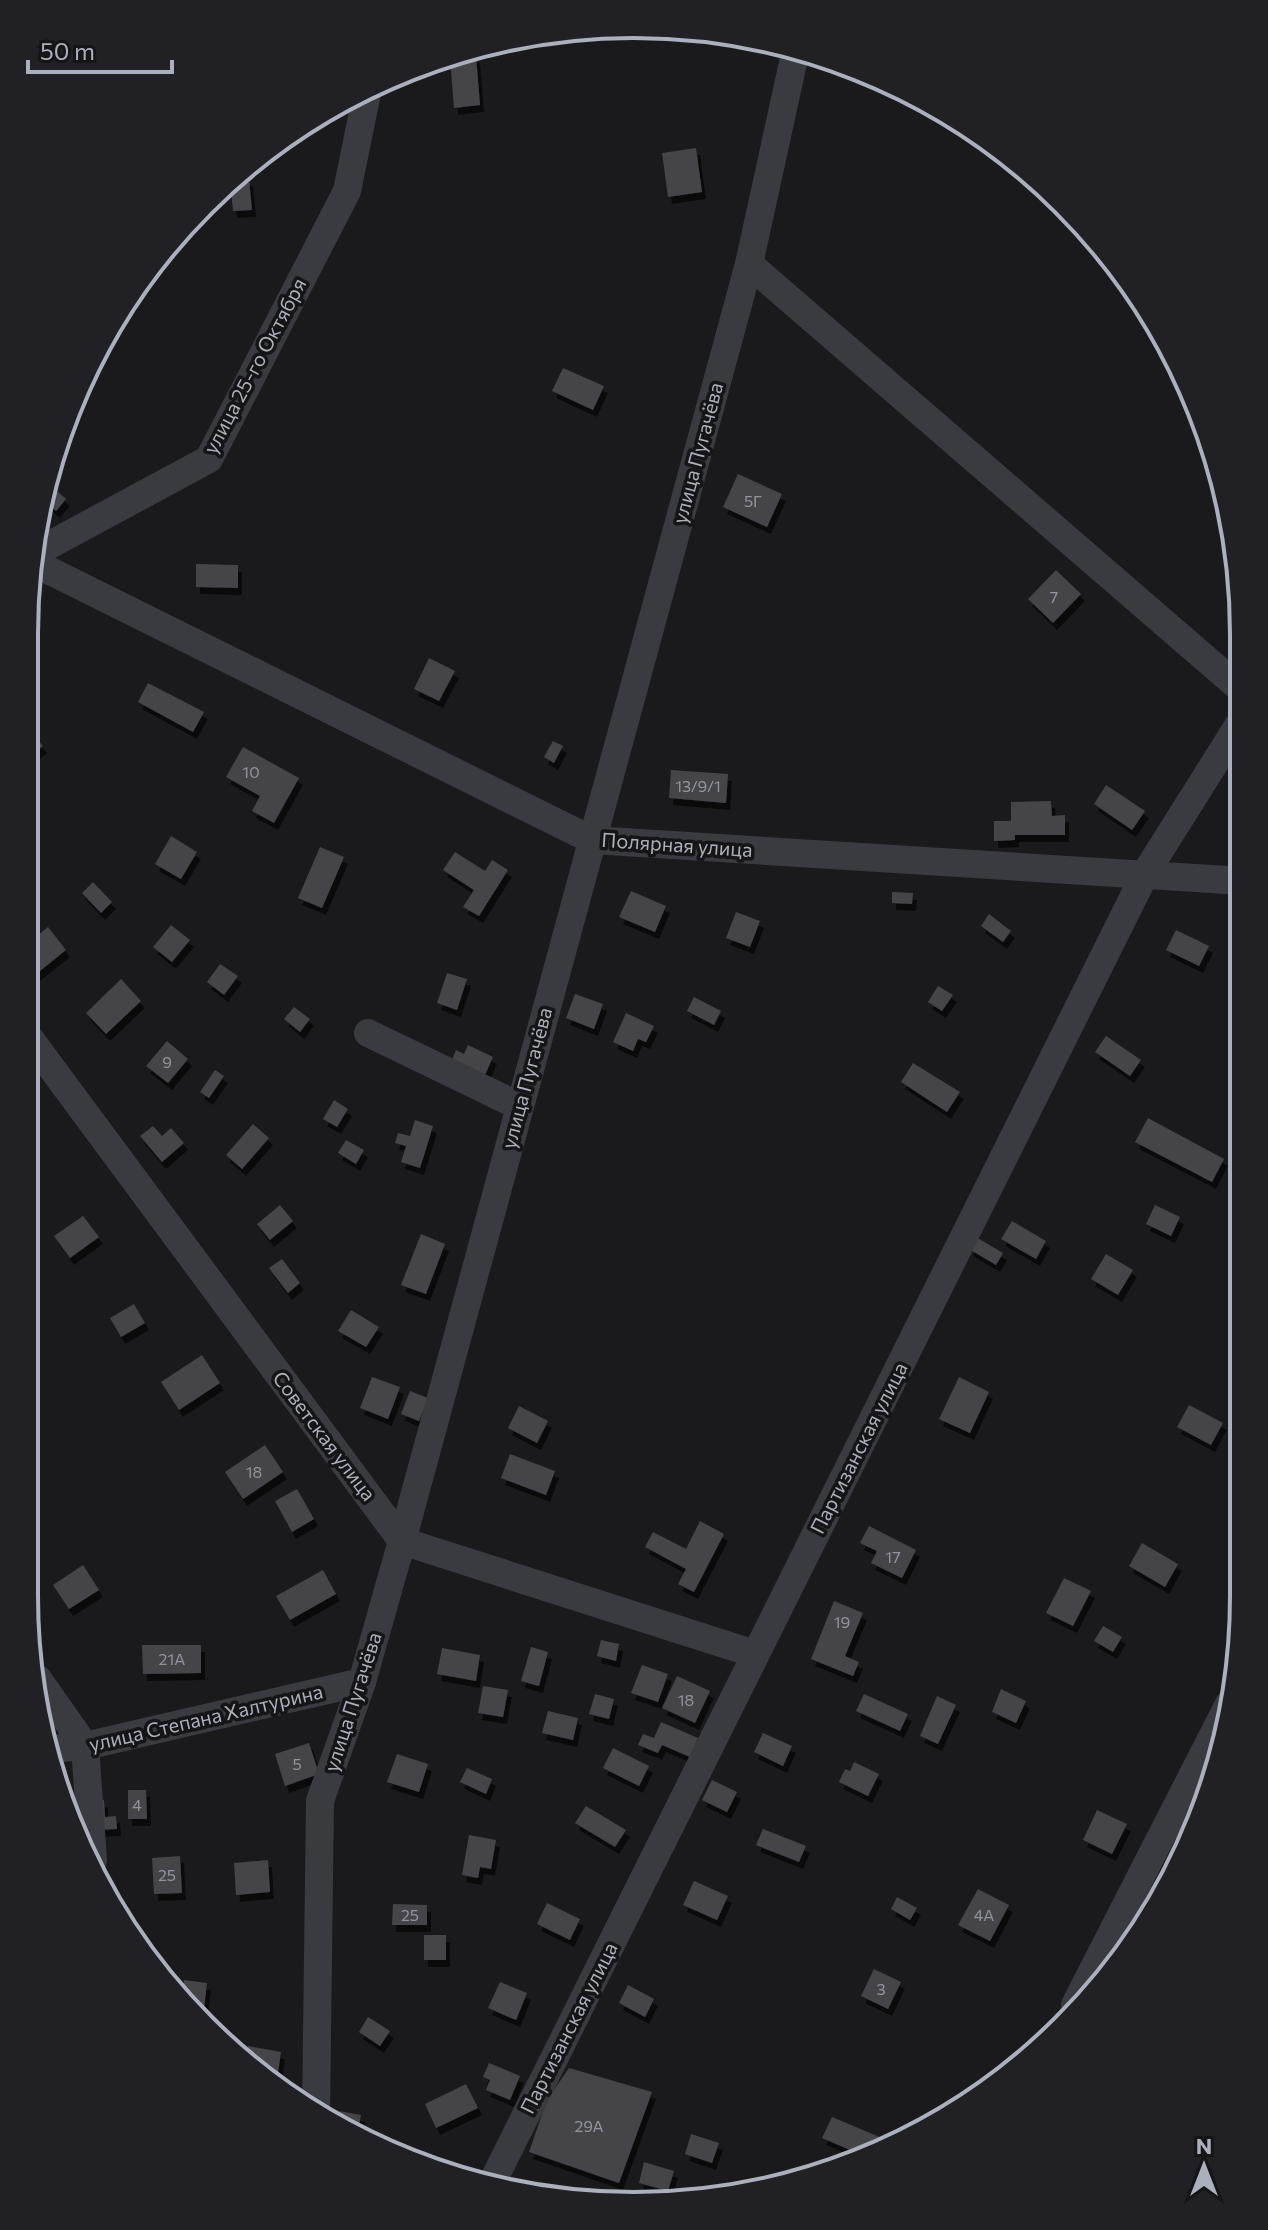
<svg xmlns="http://www.w3.org/2000/svg" width="1268" height="2230" font-family="Commissioner,sans-serif">
  <style>
    .building { fill: #444449; filter: url(#shadow) }
    .lines { fill: none; stroke-linecap: round; stroke-linejoin: round }
    .minor { stroke: #3a3b41; stroke-width: 28 }
    .labels { text-anchor: middle; stroke-width: 7; stroke-linejoin: round; paint-order: stroke }
    .number-label { font-size: 16px; fill: #92949f }
    .street-label { font-size: 20px; fill: #acafbc; stroke: #151417 }
    .rim { fill: none; stroke: #acafbc; stroke-width: 4 }
  </style>
  <defs>
    <filter id="shadow"><feDropShadow dx="4" dy="7" stdDeviation="0" flood-color="#0009"/></filter>
  </defs>
  <rect width="100%" height="100%" fill="#1a191c"/>
  <g class="building">
    <polygon points="476,56 480,105 454,108 450,58"/>
    <polygon points="696,148 702,192 668,197 662,153"/>
    <polygon points="249,179 252,210 233,211 230,181"/>
    <polygon points="563,368 604,386 593,410 552,391"/>
    <polygon points="738,474 782,494 767,527 723,507"/>
    <polygon points="49,484 66,499 56,511 44,501"/>
    <polygon points="196,564 238,565 238,588 196,587"/>
    <polygon points="1056,570 1081,594 1053,623 1028,599"/>
    <polygon points="429,658 455,671 439,701 414,689"/>
    <polygon points="148,683 204,712 193,732 138,702"/>
    <polygon points="25,726 43,746 25,761"/>
    <polygon points="553,741 563,746 554,763 544,757"/>
    <polygon points="243,747 299,778 274,823 252,811 260,796 226,777"/>
    <polygon points="671,770 728,774 726,803 669,798"/>
    <polygon points="1106,785 1145,811 1132,830 1094,804"/>
    <polygon points="1051,801 1052,816 1065,815 1065,835 1015,835 1015,840 994,841 994,821 1011,821 1011,802"/>
    <polygon points="171,836 197,852 181,879 155,864"/>
    <polygon points="320,847 344,857 322,908 298,898"/>
    <polygon points="455,852 485,871 492,860 508,870 479,916 463,907 474,890 443,870"/>
    <polygon points="93,882 112,902 101,913 82,893"/>
    <polygon points="631,891 666,906 655,932 619,917"/>
    <polygon points="892,892 913,893 912,904 892,903"/>
    <polygon points="736,912 760,921 750,947 726,938"/>
    <polygon points="989,914 1011,931 1003,942 981,926"/>
    <polygon points="171,925 190,940 172,962 153,947"/>
    <polygon points="48,927 66,950 25,983 25,946"/>
    <polygon points="1176,930 1209,946 1199,966 1166,950"/>
    <polygon points="220,964 238,976 224,995 207,982"/>
    <polygon points="447,973 467,979 457,1010 437,1003"/>
    <polygon points="121,979 141,1001 106,1034 86,1013"/>
    <polygon points="938,986 953,995 942,1011 928,1002"/>
    <polygon points="575,994 603,1004 594,1029 566,1018"/>
    <polygon points="694,997 721,1011 714,1025 687,1011"/>
    <polygon points="294,1007 310,1019 300,1032 284,1019"/>
    <polygon points="626,1013 654,1026 646,1042 638,1039 633,1051 613,1042"/>
    <polygon points="1106,1036 1141,1060 1130,1076 1095,1052"/>
    <polygon points="167,1041 188,1059 168,1083 146,1066"/>
    <polygon points="468,1045 493,1057 485,1075 452,1060 456,1050 464,1054"/>
    <polygon points="913,1063 960,1092 947,1112 901,1082"/>
    <polygon points="215,1070 224,1076 209,1098 200,1092"/>
    <polygon points="334,1100 348,1109 337,1127 323,1119"/>
    <polygon points="1148,1118 1224,1159 1212,1182 1135,1142"/>
    <polygon points="415,1120 433,1126 420,1168 401,1162 406,1146 395,1143 398,1133 410,1136"/>
    <polygon points="253,1124 269,1138 242,1169 226,1155"/>
    <polygon points="153,1126 162,1136 171,1128 184,1143 162,1162 140,1136"/>
    <polygon points="346,1140 364,1150 356,1164 338,1153"/>
    <polygon points="280,1205 293,1221 270,1240 257,1224"/>
    <polygon points="1155,1205 1180,1217 1171,1236 1146,1224"/>
    <polygon points="83,1216 99,1237 70,1258 54,1236"/>
    <polygon points="1012,1221 1046,1241 1036,1259 1001,1239"/>
    <polygon points="421,1234 445,1244 426,1294 401,1285"/>
    <polygon points="976,1237 1003,1253 996,1265 969,1249"/>
    <polygon points="1106,1254 1133,1270 1118,1295 1091,1279"/>
    <polygon points="282,1259 300,1283 288,1293 269,1268"/>
    <polygon points="134,1304 145,1323 121,1337 110,1318"/>
    <polygon points="351,1310 379,1327 366,1347 338,1331"/>
    <polygon points="202,1355 220,1383 179,1410 161,1382"/>
    <polygon points="372,1377 400,1387 388,1419 360,1408"/>
    <polygon points="959,1377 989,1392 970,1433 939,1419"/>
    <polygon points="410,1391 428,1398 419,1421 401,1414"/>
    <polygon points="1241,1404 1243,1405 1243,1422 1234,1417"/>
    <polygon points="1189,1405 1223,1423 1211,1445 1177,1427"/>
    <polygon points="519,1406 548,1421 537,1443 508,1428"/>
    <polygon points="265,1445 283,1472 243,1499 225,1472"/>
    <polygon points="510,1454 555,1471 546,1495 501,1478"/>
    <polygon points="297,1489 314,1519 292,1532 275,1501"/>
    <polygon points="700,1521 724,1534 694,1592 678,1584 686,1569 645,1547 653,1532 686,1549"/>
    <polygon points="869,1526 916,1550 902,1578 871,1563 877,1551 860,1543"/>
    <polygon points="1142,1543 1178,1564 1165,1587 1129,1566"/>
    <polygon points="83,1565 99,1590 69,1609 53,1585"/>
    <polygon points="323,1570 336,1594 290,1620 276,1596"/>
    <polygon points="1064,1578 1091,1591 1073,1626 1046,1613"/>
    <polygon points="834,1601 863,1613 845,1656 859,1662 853,1676 811,1659"/>
    <polygon points="1103,1626 1122,1637 1113,1652 1094,1641"/>
    <polygon points="601,1640 619,1644 616,1661 597,1656"/>
    <polygon points="142,1645 201,1645 201,1673 143,1674"/>
    <polygon points="531,1647 548,1652 539,1686 521,1681"/>
    <polygon points="442,1648 480,1655 476,1681 437,1674"/>
    <polygon points="642,1665 668,1674 658,1702 631,1693"/>
    <polygon points="677,1676 710,1691 695,1723 662,1708"/>
    <polygon points="483,1686 508,1690 503,1717 478,1713"/>
    <polygon points="1001,1689 1026,1701 1016,1723 992,1712"/>
    <polygon points="595,1694 614,1699 609,1719 589,1714"/>
    <polygon points="864,1694 908,1714 900,1731 856,1711"/>
    <polygon points="937,1696 956,1705 938,1744 920,1736"/>
    <polygon points="548,1711 578,1718 573,1740 542,1733"/>
    <polygon points="661,1722 698,1738 690,1757 662,1745 658,1753 638,1745 643,1734 654,1738"/>
    <polygon points="763,1733 792,1746 783,1766 754,1752"/>
    <polygon points="309,1743 319,1774 285,1786 275,1754"/>
    <polygon points="613,1748 649,1766 639,1786 603,1768"/>
    <polygon points="397,1754 428,1764 419,1792 387,1782"/>
    <polygon points="854,1762 879,1774 868,1796 839,1782 845,1769 850,1771"/>
    <polygon points="467,1768 492,1779 486,1794 460,1782"/>
    <polygon points="712,1780 737,1792 727,1812 702,1800"/>
    <polygon points="128,1790 146,1790 147,1819 128,1819"/>
    <polygon points="104,1800 105,1817 116,1816 117,1829 97,1830 95,1801"/>
    <polygon points="586,1806 626,1830 615,1847 575,1823"/>
    <polygon points="1097,1810 1127,1824 1112,1854 1083,1840"/>
    <polygon points="763,1829 806,1846 799,1862 756,1845"/>
    <polygon points="469,1835 496,1840 491,1869 480,1867 478,1878 462,1875"/>
    <polygon points="180,1856 182,1893 154,1894 152,1858"/>
    <polygon points="268,1860 270,1892 236,1895 234,1863"/>
    <polygon points="694,1881 728,1896 717,1920 683,1905"/>
    <polygon points="978,1889 1009,1905 990,1941 958,1925"/>
    <polygon points="897,1897 917,1908 910,1920 891,1909"/>
    <polygon points="547,1903 580,1919 570,1940 537,1924"/>
    <polygon points="393,1904 427,1905 427,1925 392,1925"/>
    <rect x="424" y="1935" width="22" height="25"/>
    <polygon points="874,1969 901,1982 888,2009 861,1996"/>
    <polygon points="184,1980 207,1983 203,2017 182,1997"/>
    <polygon points="500,1982 527,1993 516,2020 488,2008"/>
    <polygon points="628,1985 654,1999 645,2017 619,2003"/>
    <polygon points="368,2017 390,2031 380,2046 359,2032"/>
    <polygon points="248,2046 281,2052 278,2073 259,2070 247,2058"/>
    <polygon points="489,2063 520,2076 510,2100 486,2090 490,2080 483,2077"/>
    <polygon points="569,2068 652,2092 619,2183 529,2152 547,2100"/>
    <polygon points="466,2084 478,2108 436,2128 425,2104"/>
    <polygon points="277,2087 302,2089 301,2106 295,2103"/>
    <polygon points="339,2111 361,2115 358,2132 337,2122"/>
    <polygon points="832,2117 882,2138 878,2148 864,2156 822,2138"/>
    <polygon points="691,2134 719,2143 712,2163 685,2154"/>
    <polygon points="644,2162 674,2171 668,2191 639,2183"/>
  </g>
  <g class="lines">
    <g class="minor">
      <polyline points="1054,193 1072,211"/>
      <polyline points="749,264 1243,691"/>
      <polyline points="33,554 209,459 347,191 368,88"/>
      <polyline points="32,562 592,840 1243,881"/>
      <polyline points="25,1032 402,1541 755,1654"/>
      <polyline points="368,1033 519,1106"/>
      <polyline points="38,1679 85,1746 93,1860"/>
      <polyline points="49,1749 85,1746 362,1682"/>
      <polyline points="1075,2005 1229,1704"/>
      <polyline points="316,2113 320,1801 362,1682 402,1541 749,264 796,49"/>
      <polyline points="490,2187 1145,874 1243,718"/>
    </g>
  </g>
  <g class="labels">
    <g class="number-label">
      <text x="753" y="507">5Г</text>
      <text x="1054" y="603">7</text>
      <text x="251" y="778">10</text>
      <text x="698" y="792">13/9/1</text>
      <text x="167" y="1068">9</text>
      <text x="254" y="1478">18</text>
      <text x="893" y="1563">17</text>
      <text x="842" y="1628">19</text>
      <text x="172" y="1665">21А</text>
      <text x="686" y="1706">18</text>
      <text x="297" y="1770">5</text>
      <text x="137" y="1811">4</text>
      <text x="167" y="1881">25</text>
      <text x="410" y="1921">25</text>
      <text x="984" y="1921">4А</text>
      <text x="881" y="1995">3</text>
      <text x="589" y="2132">29А</text>
    </g>
    <g class="street-label">
      <text transform="translate(255 366) rotate(-62)" y="7">улица 25-го Октября</text>
      <text transform="translate(698 453) rotate(-75)" y="7">улица Пугачёва</text>
      <text transform="translate(677 845) rotate(4)" y="7">Полярная улица</text>
      <text transform="translate(527 1078) rotate(-75)" y="7">улица Пугачёва</text>
      <text transform="translate(324 1436) rotate(53)" y="7">Советская улица</text>
      <text transform="translate(859 1448) rotate(-63)" y="7">Партизанская улица</text>
      <text transform="translate(353 1702) rotate(-72)" y="7">улица Пугачёва</text>
      <text transform="translate(206 1718) rotate(-13)" y="7">улица Степана Халтурина</text>
      <text transform="translate(569 2028) rotate(-63)" y="7">Партизанская улица</text>
    </g>
  </g>
  <path d="M0 0H1268V2230H0ZM634 38H634A596 596 0 0 1 1230 634V1596A596 596 0 0 1 634 2192H634A596 596 0 0 1 38 1596V634A596 596 0 0 1 634 38Z" fill="#212024" fill-rule="evenodd"/>
  <path class="rim" d="M634 38H634A596 596 0 0 1 1230 634V1596A596 596 0 0 1 634 2192H634A596 596 0 0 1 38 1596V634A596 596 0 0 1 634 38Z"/>
  <g transform="translate(1204 2166)" stroke="#151417" stroke-width="6" paint-order="stroke">
  <path d="M0-6L14 30L0 20L-14 30Z" fill="#acafbc"/>
  <text y="-12" font-size="22" font-weight="bold" text-anchor="middle" fill="#acafbc">N</text>
  </g>
  <path d="M28 60v12h144v-12" fill="none" stroke="#acafbc" stroke-width="4"/>
  <text x="40" y="60" font-size="24" fill="#acafbc" stroke="#151417" stroke-width="6" paint-order="stroke">50 m</text>
</svg>
